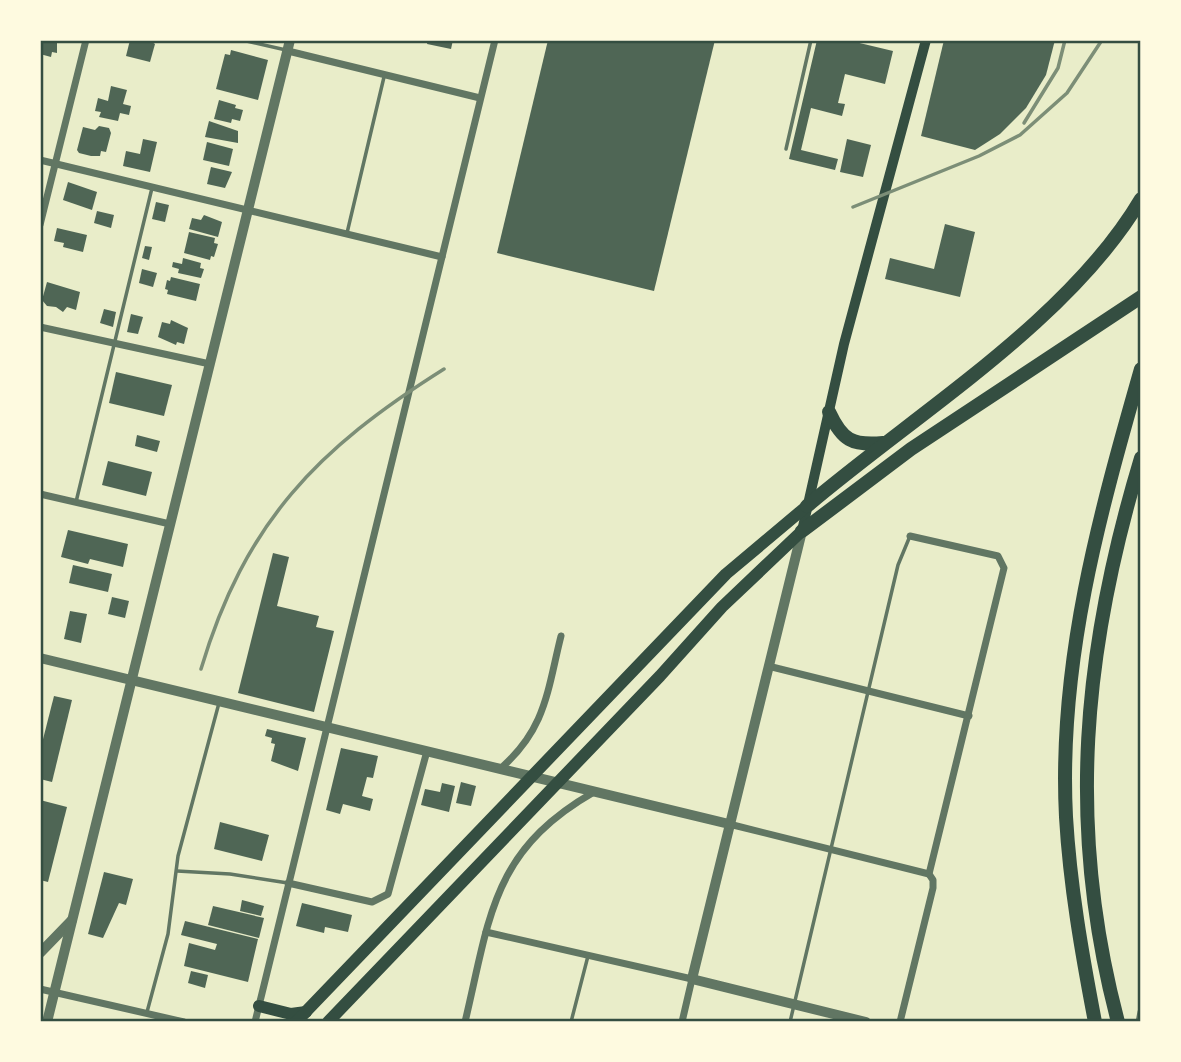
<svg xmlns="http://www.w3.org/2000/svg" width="1181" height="1062" font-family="'Golos Text',sans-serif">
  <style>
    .building { fill: #4f6655 }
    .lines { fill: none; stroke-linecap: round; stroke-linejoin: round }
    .service { stroke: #617663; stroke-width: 3.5 }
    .minor { stroke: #617663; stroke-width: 7 }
    .tertiary { stroke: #617663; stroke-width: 10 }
    .secondary { stroke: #344e41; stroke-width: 10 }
    .primary { stroke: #344e41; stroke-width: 12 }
    .motorway { stroke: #344e41; stroke-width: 14 }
    .rail { stroke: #7c8e77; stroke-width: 3.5 }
    .neatline { fill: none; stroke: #344e41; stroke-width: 2.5 }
  </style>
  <rect width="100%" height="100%" fill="#e9edc9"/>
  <g class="building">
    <polygon points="40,40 57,40 57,53 52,52 51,57 40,54"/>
    <polygon points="130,40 149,40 155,44 150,62 126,56"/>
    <polygon points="428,40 453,40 451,49 427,44"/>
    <polygon points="548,40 715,40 654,291 497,253"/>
    <polygon points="817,40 847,40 893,51 885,84 845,74 838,103 845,104 842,116 811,108 801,150 838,159 835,170 789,159"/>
    <polygon points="944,40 1055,40 1046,75 1026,108 1000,134 975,150 921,136"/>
    <polygon points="231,50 268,60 258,100 216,89 225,54 230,55"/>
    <polygon points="111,86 127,90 123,104 131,106 129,115 120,113 118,121 99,117 101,112 95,111 98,98 108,101"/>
    <polygon points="219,100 236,105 235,108 243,110 240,121 232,119 231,123 214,119"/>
    <polygon points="209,121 238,131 238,143 205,137"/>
    <polygon points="99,126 109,128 111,133 106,152 101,151 100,156 91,156 79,153 77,150 83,127 95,130"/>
    <polygon points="143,139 157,142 150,172 123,166 126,151 140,154"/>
    <polygon points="847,139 871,145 863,177 840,172"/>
    <polygon points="207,142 233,149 229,166 203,160"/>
    <polygon points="211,167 232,172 225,188 207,184"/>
    <polygon points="68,182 97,192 92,210 63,200"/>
    <polygon points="156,202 169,205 165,222 152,219"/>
    <polygon points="97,211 114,215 111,228 94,223"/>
    <polygon points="204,215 222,222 218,237 189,229 192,218 201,220"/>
    <polygon points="945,224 975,232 960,297 885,279 890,258 934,269"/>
    <polygon points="57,228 87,235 83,252 63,247 64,243 54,241"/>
    <polygon points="189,232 215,238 214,243 218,244 214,257 211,256 210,260 184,253"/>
    <polygon points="145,246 152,247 149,260 142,258"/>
    <polygon points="183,258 201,263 200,268 204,269 201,278 178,273 179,269 172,267 173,262 182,264"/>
    <polygon points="142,269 157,273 153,287 139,283"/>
    <polygon points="171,277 200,284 196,301 167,294 168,290 165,289 167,280 170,281"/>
    <polygon points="47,282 80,292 76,310 67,307 63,312 56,307 47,306 42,300"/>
    <polygon points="104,309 116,312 113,327 100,323"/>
    <polygon points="131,314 143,317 138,334 127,332"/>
    <polygon points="171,320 188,328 184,344 177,342 176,345 158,337 162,322 170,324"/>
    <polygon points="116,372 172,385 164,416 109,403"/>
    <polygon points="137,435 160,441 157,452 135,446"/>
    <polygon points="108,461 152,472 146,496 102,485"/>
    <polygon points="68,530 128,544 123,567 90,559 88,564 61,557"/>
    <polygon points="273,553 289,557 277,606 319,616 316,627 334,631 314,712 238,693"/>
    <polygon points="73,565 112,574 108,592 69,583"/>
    <polygon points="112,597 129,601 125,618 108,614"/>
    <polygon points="70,611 87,614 81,643 64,639"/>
    <polygon points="54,696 72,700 52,782 40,779 40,751"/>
    <polygon points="267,729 306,738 298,771 271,761 275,744 271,743 272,738 265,736"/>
    <polygon points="341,748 378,756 373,778 367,777 362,796 373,799 370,811 343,804 340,814 326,810"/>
    <polygon points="461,782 476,786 471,806 456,803"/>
    <polygon points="442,783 455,786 449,812 421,805 425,789 440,792"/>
    <polygon points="40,800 67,807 48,882 40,880"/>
    <polygon points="220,822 269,835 262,861 214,849"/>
    <polygon points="104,872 133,879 126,905 119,903 103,938 88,934"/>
    <polygon points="242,900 264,906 261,916 240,911"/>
    <polygon points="302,903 352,915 348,932 325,927 324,933 296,926"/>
    <polygon points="213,906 264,918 259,938 208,925"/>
    <polygon points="185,921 258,939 248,982 184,966 189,943 215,950 217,944 181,935"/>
    <polygon points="191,971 208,975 205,988 188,983"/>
  </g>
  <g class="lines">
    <g class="service">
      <polyline points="242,40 286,50"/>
      <polyline points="786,149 811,40"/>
      <polyline points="347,233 384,77"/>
      <polyline points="76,502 152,188"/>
      <polyline points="177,871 230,874 288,883"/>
      <polyline points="147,1012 168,934 178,856 219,703"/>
      <polyline points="571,1022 588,956"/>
      <polyline points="790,1022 898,565 910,536"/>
    </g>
    <g class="minor">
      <polyline points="288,51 480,98"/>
      <polyline points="40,160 442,257"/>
      <polyline points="40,225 86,40"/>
      <polyline points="40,327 210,364"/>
      <polyline points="40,494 170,524"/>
      <polyline points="768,666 969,716"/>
      <path d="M 500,769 C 546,729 547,692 561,636"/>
      <polyline points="729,824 929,874"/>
      <polyline points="288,883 372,902 388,894 427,751"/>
      <polyline points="486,932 692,979 682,1022"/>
      <polyline points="40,989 184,1022"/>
      <polyline points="255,1022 495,40"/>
      <path d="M 465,1022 C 490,918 491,851 594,792"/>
      <polyline points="900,1022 933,888 933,880 929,874 1004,568 998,556 910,536"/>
      <polyline points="1139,1022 1141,1012"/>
    </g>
    <g class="tertiary">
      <polyline points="802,531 692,979 866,1022"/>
      <polyline points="40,658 729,824"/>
      <polyline points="40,953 72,920"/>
      <polyline points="47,1022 290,40"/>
    </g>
    <polyline class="secondary" points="802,531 844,344 926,40"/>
    <g class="primary">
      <polyline points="259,1006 291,1014 306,1012"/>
      <polyline points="296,1022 726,574 807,506"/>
      <polyline points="328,1022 660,676 722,607 802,531"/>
    </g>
    <g class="motorway">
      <path d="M 829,412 C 842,440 852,446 883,443"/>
      <path d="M 807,506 C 915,414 1069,321 1141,199"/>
      <polyline points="802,531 911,449 1141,297"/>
      <path d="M 1095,1022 C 1082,954 1070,886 1066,817 C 1058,663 1099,516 1141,369"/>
      <path d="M 1118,1022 C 1066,826 1083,650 1141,458"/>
    </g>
    <g class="rail">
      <polyline points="1024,123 1058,68 1065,40"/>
      <polyline points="853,207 979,156 1020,135 1067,93 1102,40"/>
      <path d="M 201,669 C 245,522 317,449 444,369"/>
    </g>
  </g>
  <rect width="1181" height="1062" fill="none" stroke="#fefae0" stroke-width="84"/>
  <rect x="42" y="42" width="1097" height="978" class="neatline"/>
</svg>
